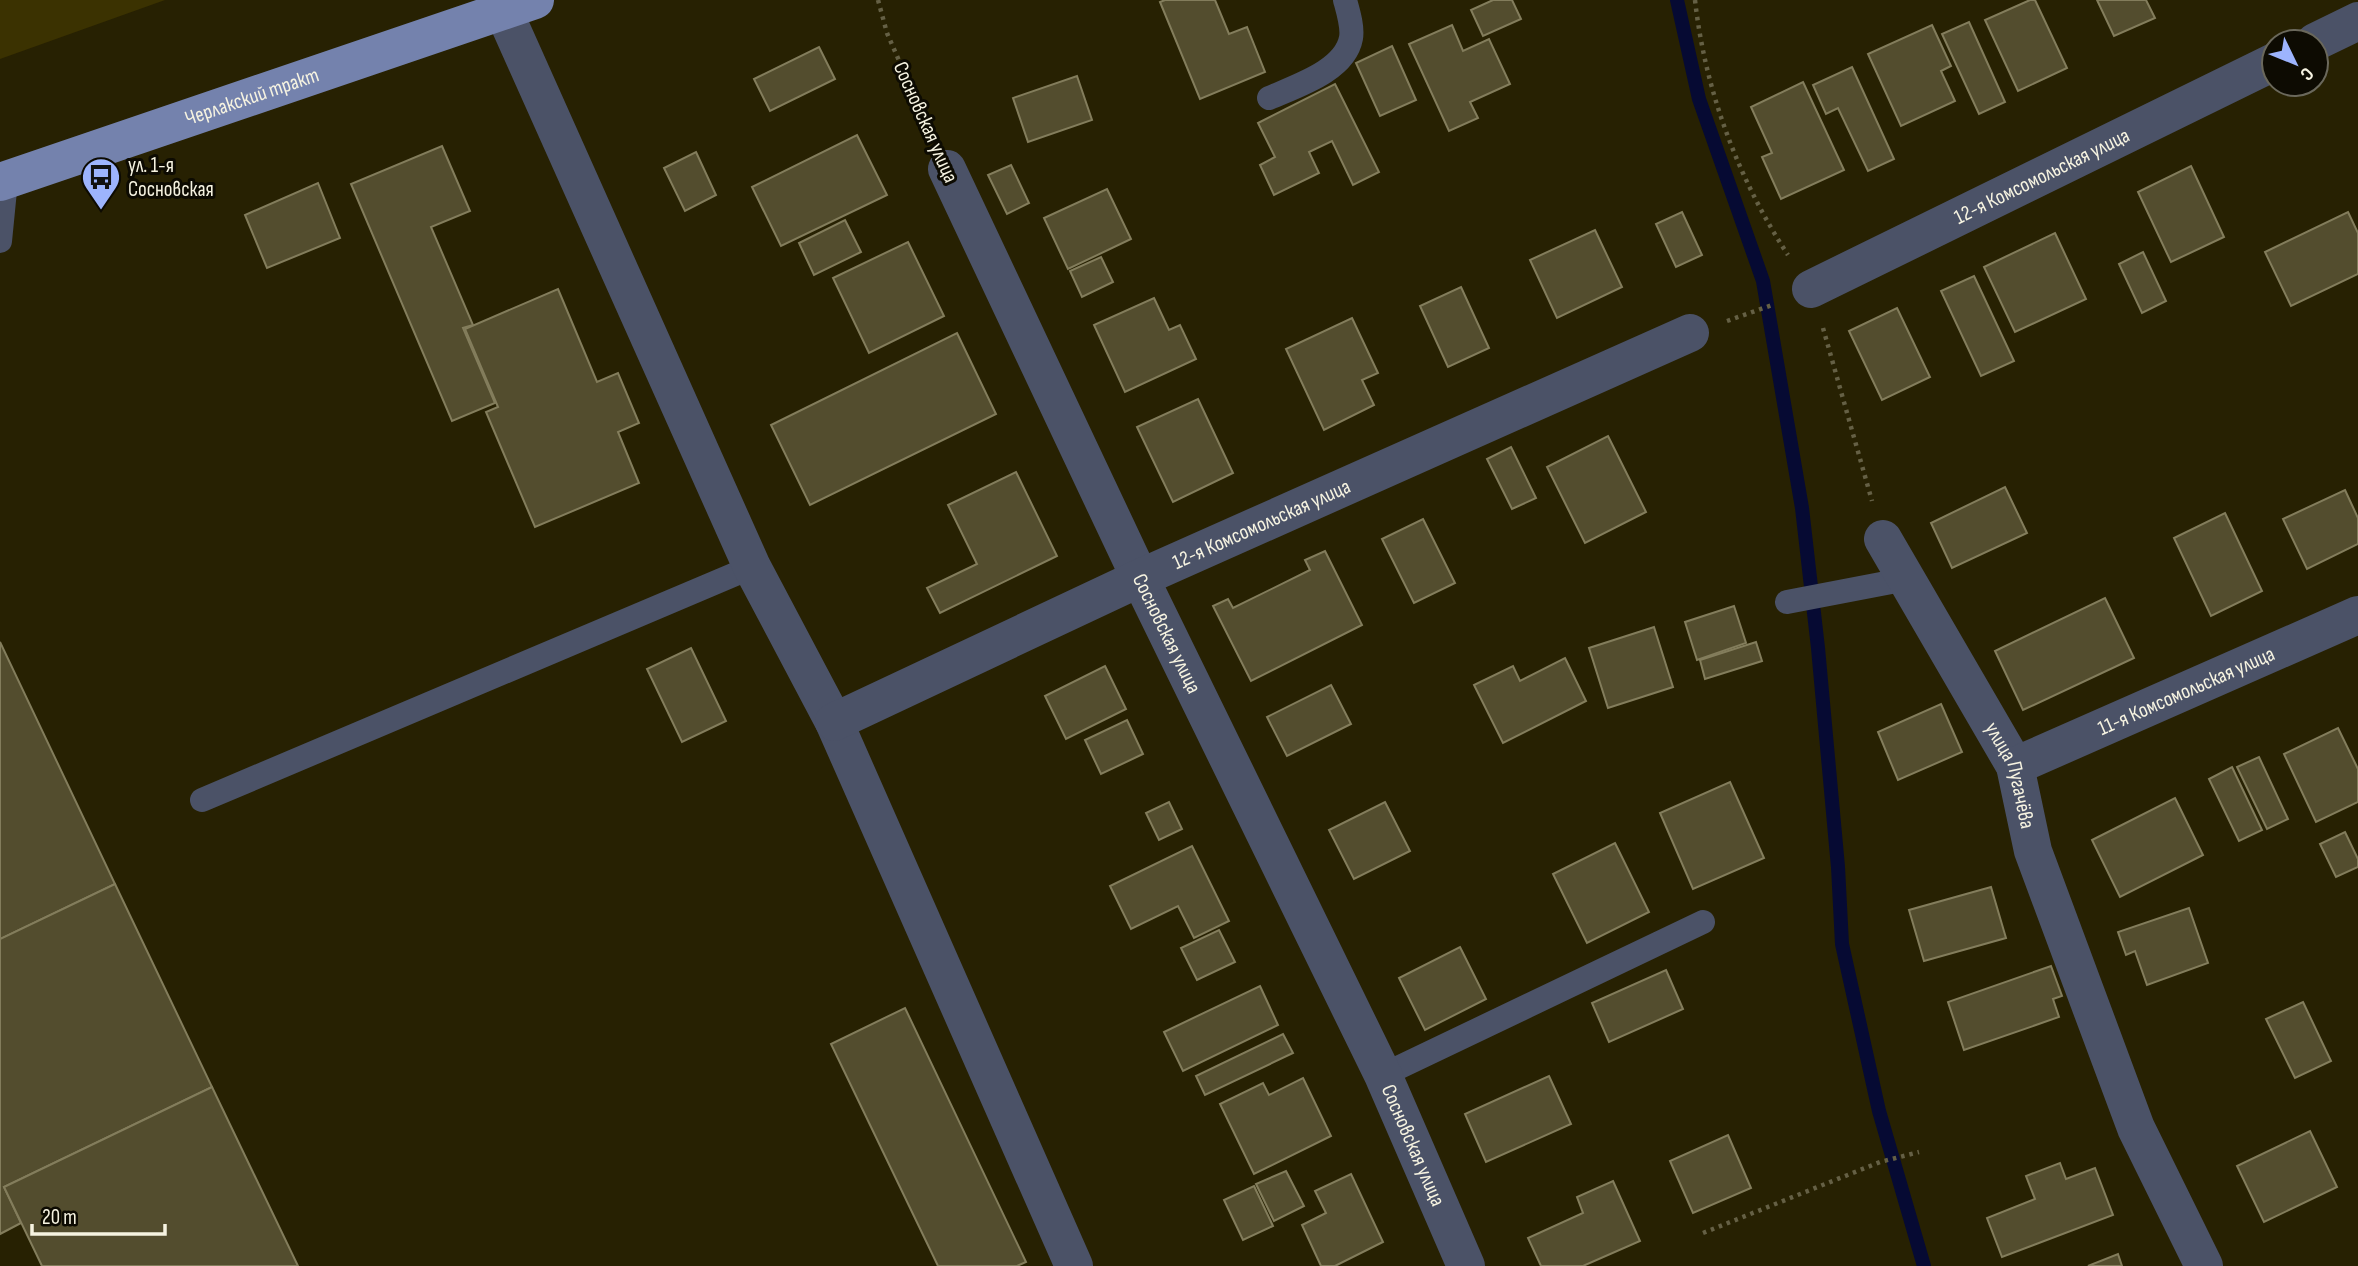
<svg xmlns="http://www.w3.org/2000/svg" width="2358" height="1266" font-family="'Sofia Sans Condensed',sans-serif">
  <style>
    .green { fill: #3b3201 }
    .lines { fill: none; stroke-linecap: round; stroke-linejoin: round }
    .stream { stroke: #060a33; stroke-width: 14 }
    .building { fill: #534d2e; stroke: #837d5c; stroke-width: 2 }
    .path { stroke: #656045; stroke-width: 4.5; stroke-dasharray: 3.5 5; stroke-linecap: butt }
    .service { stroke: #4b5267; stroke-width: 24 }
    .minor { stroke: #4b5267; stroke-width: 38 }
    .primary { stroke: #7482ad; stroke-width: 38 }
    .labels { text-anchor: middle; stroke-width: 6; stroke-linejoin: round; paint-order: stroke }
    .street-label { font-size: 21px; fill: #f6f3e1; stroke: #0d0b02 }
    .poi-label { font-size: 21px; fill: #f6f3e1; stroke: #0d0b02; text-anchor: start }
  </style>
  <rect width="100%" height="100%" fill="#272102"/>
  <polygon class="green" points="0,0 165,0 0,59"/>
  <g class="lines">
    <polyline class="stream" points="1677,0 1699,99 1763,281 1802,508 1818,648 1838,867 1842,944 1879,1111 1924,1266"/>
  </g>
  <g class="building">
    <polygon points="1165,0 1215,0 1229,34 1247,27 1265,72 1200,99 1160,2"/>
    <polygon points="1493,0 1512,0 1521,19 1483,36 1471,10"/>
    <polygon points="2030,0 2035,0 2067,68 2018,91 1985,20"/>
    <polygon points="2097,0 2146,0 2155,18 2114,36"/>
    <polygon points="1969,22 2005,102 1979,114 1942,34"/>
    <polygon points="1452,25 1463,51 1489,39 1510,84 1470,102 1478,118 1449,131 1409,44"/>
    <polygon points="1932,25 1951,66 1941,71 1955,101 1901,126 1868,54"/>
    <polygon points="1392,46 1416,100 1380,116 1356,63"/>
    <polygon points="819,47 835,79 770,111 754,79"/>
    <polygon points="1852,67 1894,159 1868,171 1838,108 1826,114 1813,85"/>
    <polygon points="1077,76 1092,120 1028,142 1013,98"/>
    <polygon points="1803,82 1844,170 1781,199 1762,157 1772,153 1751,107"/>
    <polygon points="1335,84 1379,172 1353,185 1332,141 1309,152 1319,173 1274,195 1260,165 1275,157 1258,123"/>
    <polygon points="857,135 887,195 781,246 752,187"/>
    <polygon points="442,146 470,211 431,227 473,325 463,328 495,403 452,421 351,184"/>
    <polygon points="696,152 716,195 685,211 664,168"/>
    <polygon points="1011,165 1029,203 1007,214 988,175"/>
    <polygon points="2191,166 2224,237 2171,262 2138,192"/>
    <polygon points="318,183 340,238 267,268 245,215"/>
    <polygon points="1107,189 1131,239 1068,269 1044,218"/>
    <polygon points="1682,212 1702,255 1676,267 1656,224"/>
    <polygon points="2348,212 2358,233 2358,274 2291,306 2265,252"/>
    <polygon points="845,220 861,252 814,275 799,243"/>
    <polygon points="1595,230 1622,287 1557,318 1530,260"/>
    <polygon points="2055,233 2086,299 2015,332 1984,267"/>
    <polygon points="908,242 944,316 869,353 833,278"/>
    <polygon points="2143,252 2166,301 2142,313 2119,264"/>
    <polygon points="1101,257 1113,282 1082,297 1070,271"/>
    <polygon points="1974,276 2014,361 1981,376 1941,291"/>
    <polygon points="1461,287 1489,348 1448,367 1420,306"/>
    <polygon points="558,289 597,382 618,373 639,423 618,432 639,483 535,527 486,412 498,407 465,329"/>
    <polygon points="1154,298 1169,330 1180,325 1196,359 1125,392 1094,325"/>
    <polygon points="1897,308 1930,377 1882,400 1849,331"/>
    <polygon points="1352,318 1378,373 1362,380 1374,405 1324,430 1286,349"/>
    <polygon points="957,333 996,414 810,505 771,425"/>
    <polygon points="1198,399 1233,473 1173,502 1137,427"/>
    <polygon points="1608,436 1646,512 1585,543 1547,467"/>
    <polygon points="1511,447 1536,498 1512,509 1487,459"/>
    <polygon points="1016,472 1057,556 940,613 927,588 977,564 948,505"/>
    <polygon points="2005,487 2027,533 1952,568 1931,523"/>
    <polygon points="2345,490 2358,518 2358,544 2307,569 2283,519"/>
    <polygon points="2225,513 2262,591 2211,616 2174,538"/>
    <polygon points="1423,519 1455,583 1414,603 1382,539"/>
    <polygon points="1325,551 1362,625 1251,681 1213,606 1228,599 1233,608 1310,570 1305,560"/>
    <polygon points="2105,598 2134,658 2023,710 1995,651"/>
    <polygon points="1734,606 1746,643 1697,660 1685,622"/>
    <polygon points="1654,627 1673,687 1608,708 1589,648"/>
    <polygon points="0,642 115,884 0,939"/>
    <polygon points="1756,642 1762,661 1705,679 1700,660"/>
    <polygon points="691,648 726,721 682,742 647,669"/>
    <polygon points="1565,658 1586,701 1503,743 1474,685 1513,666 1520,681"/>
    <polygon points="1105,666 1126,709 1066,739 1045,696"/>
    <polygon points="1331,685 1351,724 1287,756 1267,717"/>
    <polygon points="1941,704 1962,752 1898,780 1878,732"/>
    <polygon points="1127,720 1143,754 1101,774 1085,740"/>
    <polygon points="2338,728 2358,769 2358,802 2316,822 2284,754"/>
    <polygon points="2259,757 2288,819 2267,829 2237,767"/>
    <polygon points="2232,767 2262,830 2239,841 2209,779"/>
    <polygon points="1730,782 1764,858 1693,889 1660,813"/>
    <polygon points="2175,798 2203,855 2120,897 2092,840"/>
    <polygon points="1169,802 1182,829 1159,840 1146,813"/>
    <polygon points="1385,802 1410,851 1354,879 1329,830"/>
    <polygon points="2345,832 2358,859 2358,867 2336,877 2320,844"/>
    <polygon points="1615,843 1649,912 1587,943 1553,874"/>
    <polygon points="1192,846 1229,921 1194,938 1178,906 1131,929 1110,886"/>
    <polygon points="115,884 212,1087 4,1187 21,1223 0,1234 0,939"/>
    <polygon points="1991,887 2006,938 1924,961 1909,910"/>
    <polygon points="2189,908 2208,963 2147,985 2135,951 2126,955 2118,932"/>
    <polygon points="1219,930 1235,962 1197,980 1181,948"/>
    <polygon points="1460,947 1486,999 1425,1030 1399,978"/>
    <polygon points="2051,966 2062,996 2053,999 2059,1017 1964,1050 1948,1002"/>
    <polygon points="1666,970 1683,1009 1609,1042 1592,1003"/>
    <polygon points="1260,986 1278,1025 1183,1071 1164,1032"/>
    <polygon points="2303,1002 2331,1061 2295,1078 2266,1019"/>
    <polygon points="905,1008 1026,1262 1017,1266 938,1266 831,1044"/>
    <polygon points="1283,1034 1293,1053 1205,1095 1196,1076"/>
    <polygon points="1549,1076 1571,1124 1486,1162 1465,1114"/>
    <polygon points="1303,1078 1331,1136 1254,1174 1220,1104 1263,1083 1269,1095"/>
    <polygon points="212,1087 298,1266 42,1266 4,1187"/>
    <polygon points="2310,1131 2337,1187 2264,1222 2237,1166"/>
    <polygon points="1728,1135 1751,1188 1693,1213 1670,1161"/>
    <polygon points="2060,1163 2066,1179 2095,1168 2113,1215 2002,1257 1987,1218 2035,1199 2026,1176"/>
    <polygon points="1286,1171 1304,1206 1274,1221 1256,1184"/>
    <polygon points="1351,1174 1383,1242 1335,1266 1321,1266 1302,1225 1326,1213 1315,1191"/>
    <polygon points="1613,1181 1640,1241 1583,1266 1541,1266 1528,1238 1583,1213 1577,1197"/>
    <polygon points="1254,1186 1273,1226 1243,1240 1224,1200"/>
    <polygon points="2118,1254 2122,1266 2088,1266"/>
  </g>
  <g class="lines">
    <g class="path">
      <polyline points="878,0 887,33 930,132"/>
      <path d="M 1695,0 C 1705,90 1738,179 1788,255"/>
      <polyline points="1727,321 1772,305"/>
      <polyline points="1823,328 1872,501"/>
      <polyline points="1703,1233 1880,1162 1919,1152"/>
    </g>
    <g class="service">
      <path d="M 1269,98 C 1296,86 1345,71 1351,38 C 1353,27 1348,11 1345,0"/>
      <polyline points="0,241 6,180"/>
      <polyline points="1787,602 1907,579"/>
      <polyline points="202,800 752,567"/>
      <polyline points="1383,1075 1703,922"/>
    </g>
    <g class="minor">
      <polyline points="503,10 752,567 834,722 1074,1266"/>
      <polyline points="2315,42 2358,21"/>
      <path id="s1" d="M 947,169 L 1140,578 L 1383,1075 L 1466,1266"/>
      <path id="s2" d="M 1811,289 L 2274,62"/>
      <path id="s3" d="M 1883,539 L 2015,766 L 2033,851 L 2136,1128 L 2204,1266"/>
      <path id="s4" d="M 834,722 L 1140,578 L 1690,333"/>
      <path id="s5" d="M 2015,766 L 2358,615"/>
    </g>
    <path class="primary" id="s6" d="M 0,182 L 535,0"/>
  </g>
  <defs>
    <g id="bus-pin" transform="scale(2.0125)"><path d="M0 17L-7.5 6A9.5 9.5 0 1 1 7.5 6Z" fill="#9db4fd" stroke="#0d0b02"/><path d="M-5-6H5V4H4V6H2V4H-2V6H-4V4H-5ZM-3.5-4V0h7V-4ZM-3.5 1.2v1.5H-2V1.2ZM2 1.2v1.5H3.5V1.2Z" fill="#111"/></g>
  </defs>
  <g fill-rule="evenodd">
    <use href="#bus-pin" x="101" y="177"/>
  </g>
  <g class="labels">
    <g class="street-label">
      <text dy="7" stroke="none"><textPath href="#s6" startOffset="266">Черлакский тракт</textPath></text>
      <text transform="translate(926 122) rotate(66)" y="7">Сосновская улица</text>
      <text dy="7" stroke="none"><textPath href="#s2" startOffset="257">12-я Комсомольская улица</textPath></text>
      <text dy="7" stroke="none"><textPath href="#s4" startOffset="471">12-я Комсомольская улица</textPath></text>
      <text dy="7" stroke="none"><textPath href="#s1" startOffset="514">Сосновская улица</textPath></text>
      <text dy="7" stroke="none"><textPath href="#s5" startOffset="187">11-я Комсомольская улица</textPath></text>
      <text dy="7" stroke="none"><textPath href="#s3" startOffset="270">улица Пугачёва</textPath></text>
      <text dy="7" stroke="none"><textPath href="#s1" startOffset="1082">Сосновская улица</textPath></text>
    </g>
    <g class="poi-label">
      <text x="128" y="172">ул. 1-я<tspan x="128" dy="24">Сосновская</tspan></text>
    </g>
  </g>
  <g transform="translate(2295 63) rotate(133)"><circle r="33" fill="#0d0b02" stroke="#6a685b" stroke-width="2"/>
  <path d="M0-5L12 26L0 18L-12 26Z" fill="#9db4fd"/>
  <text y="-10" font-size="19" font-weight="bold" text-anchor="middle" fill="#f6f3e1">С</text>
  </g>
  <path d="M32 1224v10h133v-10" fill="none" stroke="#f6f3e1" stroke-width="3.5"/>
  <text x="42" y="1224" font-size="21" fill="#f6f3e1" stroke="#0d0b02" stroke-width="5" paint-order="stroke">20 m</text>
</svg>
